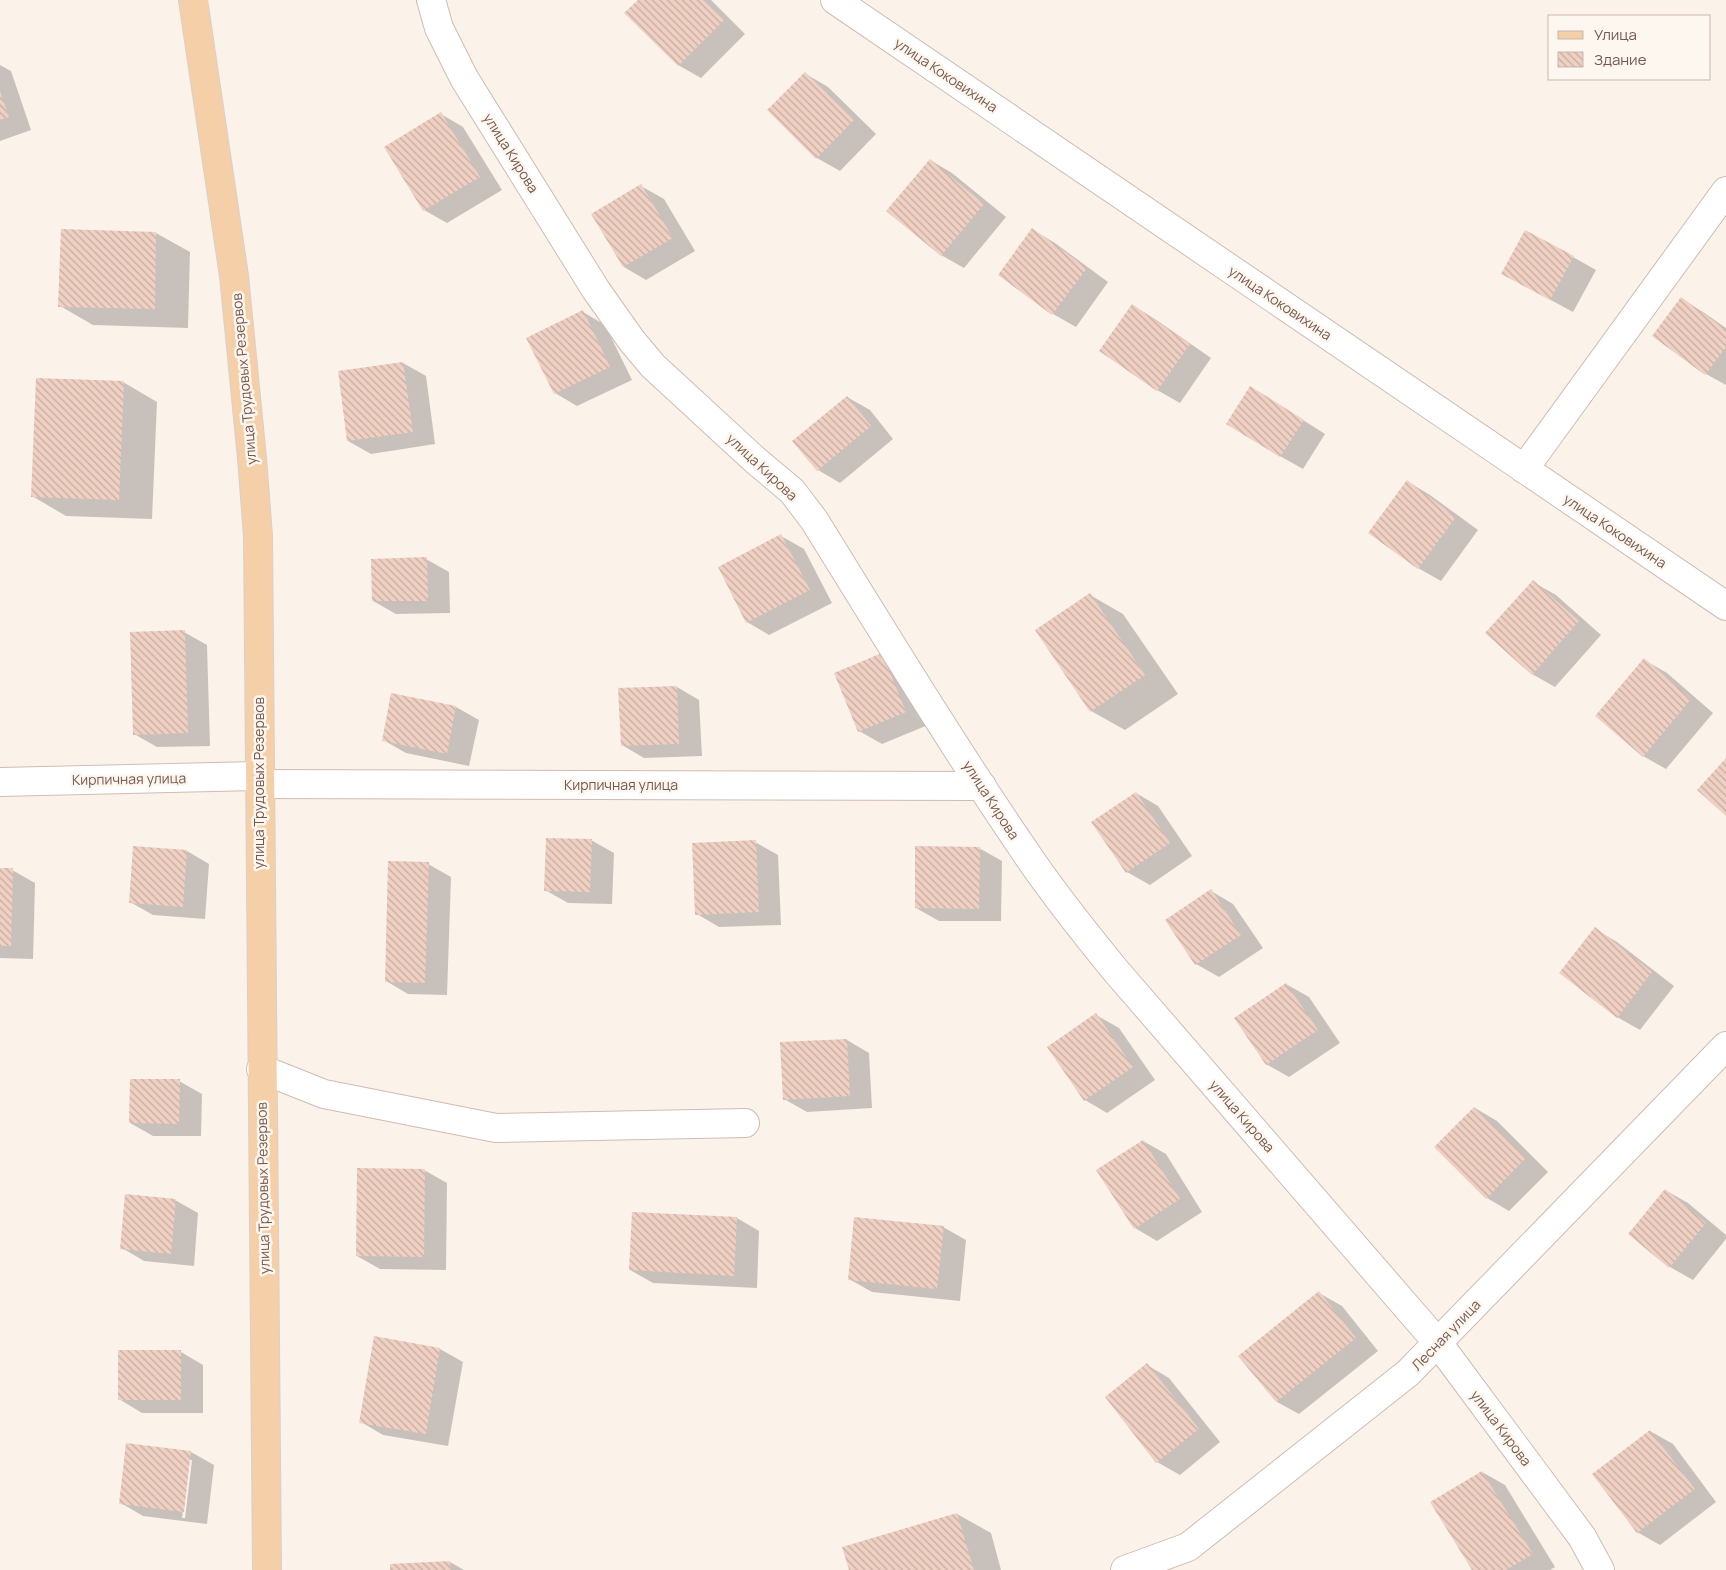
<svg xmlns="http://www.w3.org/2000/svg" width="1726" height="1570" font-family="Manrope,sans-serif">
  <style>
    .shadow { fill: #0003; fill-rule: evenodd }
    .building { fill: url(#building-back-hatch) }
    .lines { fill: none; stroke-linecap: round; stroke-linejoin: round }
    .minor-casing { stroke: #cfbcb2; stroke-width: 30 }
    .major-casing { stroke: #d8d0cd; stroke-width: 30 }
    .minor { stroke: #fff; stroke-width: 28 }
    .major { stroke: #f5cfa7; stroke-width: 28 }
    .labels { text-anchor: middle; stroke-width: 5; stroke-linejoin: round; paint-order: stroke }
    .street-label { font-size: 14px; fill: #74584e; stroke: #fef7f0 }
  </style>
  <defs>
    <pattern id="building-back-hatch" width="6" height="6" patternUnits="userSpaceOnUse" patternTransform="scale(1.25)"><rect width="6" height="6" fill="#efd0c3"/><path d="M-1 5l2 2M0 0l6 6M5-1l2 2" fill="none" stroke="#c6aca1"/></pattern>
  </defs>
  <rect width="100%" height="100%" fill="#fbf2ea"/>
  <g class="shadow">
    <polygon points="639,0 711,0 745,34 701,78 678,65"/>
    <polygon points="0,65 11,71 31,130 0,141"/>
    <polygon points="806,74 828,87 876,134 840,171 817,158"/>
    <polygon points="441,114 463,127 502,190 447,223 424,210"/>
    <polygon points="930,160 952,173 1006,217 964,268 941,255"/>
    <polygon points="641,186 664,199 695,251 646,280 624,267"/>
    <polygon points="1033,230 1055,243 1108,282 1076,327 1053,314 1000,275"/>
    <polygon points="156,233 190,252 188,328 93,325 60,306"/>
    <polygon points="1573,257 1596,270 1573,312 1525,286"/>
    <polygon points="1681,299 1703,312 1726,328 1726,385 1706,374"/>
    <polygon points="1133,306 1155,319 1211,358 1180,403 1157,390"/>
    <polygon points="583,312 605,325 632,380 577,406 555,393"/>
    <polygon points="403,363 426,376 435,444 371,454 348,441 339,372"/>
    <polygon points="123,382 157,402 152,519 66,516 32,496"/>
    <polygon points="847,397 870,410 893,439 840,483 818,470"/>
    <polygon points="1273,401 1325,434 1303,469 1280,456"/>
    <polygon points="1408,482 1430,495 1478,530 1441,581 1418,568"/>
    <polygon points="781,536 804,549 832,603 769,635 747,622"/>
    <polygon points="426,559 449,572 450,613 396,614 373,601"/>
    <polygon points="1533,582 1556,595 1601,635 1555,687 1532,674"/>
    <polygon points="1090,595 1123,614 1178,694 1125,730 1091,711"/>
    <polygon points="184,632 207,645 210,746 157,747 134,734"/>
    <polygon points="881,655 928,725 882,744 859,731"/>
    <polygon points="1644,660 1667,673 1713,713 1666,769 1643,756"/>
    <polygon points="677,687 699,700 702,756 644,758 622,745"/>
    <polygon points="392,694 456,707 479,720 469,766 406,753 383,740"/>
    <polygon points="1136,793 1158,806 1192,856 1150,885 1127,872"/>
    <polygon points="591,840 614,853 612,904 568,903 545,890"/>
    <polygon points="755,842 778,855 781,925 719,927 697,914"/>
    <polygon points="979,848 1002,861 1001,921 939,921 916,908"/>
    <polygon points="187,851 209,864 205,919 153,915 130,902"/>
    <polygon points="428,864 451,877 447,995 408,994 386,981"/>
    <polygon points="0,869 12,870 35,883 33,959 0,958"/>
    <polygon points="1211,891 1233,904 1263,948 1219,977 1196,964"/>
    <polygon points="1595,929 1617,942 1674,986 1640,1030 1617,1017"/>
    <polygon points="1286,984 1309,997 1340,1043 1289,1077 1266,1064"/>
    <polygon points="1096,1015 1119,1028 1155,1080 1107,1113 1085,1100"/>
    <polygon points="847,1040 869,1053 872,1108 807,1112 784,1099"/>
    <polygon points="179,1081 202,1094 201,1136 153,1136 130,1123"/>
    <polygon points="1475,1108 1497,1121 1548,1172 1509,1211 1487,1198"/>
    <polygon points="1143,1141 1166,1154 1202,1212 1157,1241 1135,1228"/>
    <polygon points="424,1170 447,1183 446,1270 380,1269 357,1256"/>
    <polygon points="1665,1190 1688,1203 1726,1235 1726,1239 1693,1280 1670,1267 1630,1234"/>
    <polygon points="175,1200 198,1213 194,1266 144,1261 122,1248"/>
    <polygon points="737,1218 759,1231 757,1288 653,1283 630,1270"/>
    <polygon points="943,1227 966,1240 960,1301 872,1292 849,1279"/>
    <polygon points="1319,1293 1342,1306 1378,1351 1299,1414 1277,1402 1240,1356"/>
    <polygon points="375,1338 440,1349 463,1362 448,1446 383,1435 361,1422"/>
    <polygon points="181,1352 203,1365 203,1413 142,1413 119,1399"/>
    <polygon points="1147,1365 1169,1378 1220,1442 1180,1475 1157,1462"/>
    <polygon points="1650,1431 1673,1444 1716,1502 1660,1545 1637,1532"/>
    <path d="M 127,1444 L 191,1452 L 214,1465 L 207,1524 L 143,1516 L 121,1503 ZM 189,1460 L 192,1460 L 185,1518 L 182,1518 Z"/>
    <polygon points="1482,1472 1505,1485 1555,1567 1550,1570 1473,1570"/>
    <polygon points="957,1514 991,1533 1001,1570 850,1570"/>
    <polygon points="450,1562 464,1570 391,1570 391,1565"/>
  </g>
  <g class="building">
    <polygon points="638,0 703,0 724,20 678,66 624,13"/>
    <polygon points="805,72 854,120 816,159 767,110"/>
    <polygon points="0,91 9,117 0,120"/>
    <polygon points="441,112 480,177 423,211 384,147"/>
    <polygon points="930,159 984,204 941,256 886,211"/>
    <polygon points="641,184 673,238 623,267 591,214"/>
    <polygon points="1032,228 1087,268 1052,315 998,275"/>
    <polygon points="61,229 156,232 155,309 58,307"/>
    <polygon points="1525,230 1574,256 1550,300 1501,274"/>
    <polygon points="1681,297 1726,330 1726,347 1705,375 1652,336"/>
    <polygon points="1132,304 1190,344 1157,391 1099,351"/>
    <polygon points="583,310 610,367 554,394 526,338"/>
    <polygon points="403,362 413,432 347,441 338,371"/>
    <polygon points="36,378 124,381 119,500 31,497"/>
    <polygon points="1250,386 1304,420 1280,457 1226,424"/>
    <polygon points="847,396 871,426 817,471 792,441"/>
    <polygon points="1407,480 1456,517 1418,569 1368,533"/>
    <polygon points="781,534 810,590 746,623 718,567"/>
    <polygon points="427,557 428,601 372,601 371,559"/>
    <polygon points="1533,580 1579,621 1532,675 1485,633"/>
    <polygon points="1090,593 1145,675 1090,712 1035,630"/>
    <polygon points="185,630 188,733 133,735 130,632"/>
    <polygon points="882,653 906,712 858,732 834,673"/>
    <polygon points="1644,658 1691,699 1643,757 1595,716"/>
    <polygon points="677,686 679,744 621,746 618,688"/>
    <polygon points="391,693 456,706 447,754 382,741"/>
    <polygon points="1726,758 1726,816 1697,790"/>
    <polygon points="1136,792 1170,843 1126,873 1091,822"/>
    <polygon points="546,838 592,839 590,892 544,891"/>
    <polygon points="756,840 759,912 695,915 692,843"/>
    <polygon points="133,846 187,850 183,907 129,903"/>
    <polygon points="915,846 980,847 979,909 915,908"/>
    <polygon points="388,861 429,862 425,983 385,982"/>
    <polygon points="0,868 13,868 11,946 0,946"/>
    <polygon points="1211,889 1241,935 1195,965 1165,920"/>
    <polygon points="1595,927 1652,972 1617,1018 1559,973"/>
    <polygon points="1286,983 1318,1030 1266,1065 1234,1018"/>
    <polygon points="1096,1013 1133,1067 1084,1101 1047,1047"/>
    <polygon points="847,1039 850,1096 783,1100 780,1042"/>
    <polygon points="130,1079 180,1079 179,1124 129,1123"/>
    <polygon points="1474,1107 1526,1158 1486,1199 1434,1147"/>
    <polygon points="1143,1140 1180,1199 1134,1229 1096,1170"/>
    <polygon points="357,1168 425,1169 424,1257 356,1256"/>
    <polygon points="1665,1189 1706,1223 1669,1268 1628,1234"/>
    <polygon points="125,1194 176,1199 171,1254 120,1249"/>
    <polygon points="632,1212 737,1217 734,1276 629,1270"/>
    <polygon points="854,1217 944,1226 937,1289 848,1280"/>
    <polygon points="1319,1291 1356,1338 1276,1402 1238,1356"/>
    <polygon points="374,1336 440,1348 426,1434 359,1423"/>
    <rect x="118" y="1350" width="63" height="50"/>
    <polygon points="1147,1363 1199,1429 1156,1463 1105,1397"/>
    <polygon points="1650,1430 1695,1489 1637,1533 1592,1474"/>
    <polygon points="126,1443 191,1451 184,1512 119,1504"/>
    <polygon points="1482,1471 1533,1554 1506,1570 1472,1570 1430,1502"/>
    <polygon points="957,1513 974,1570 849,1570 842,1547"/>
    <polygon points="450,1561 451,1570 390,1570 390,1564"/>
  </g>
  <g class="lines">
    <g class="minor-casing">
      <g id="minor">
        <path d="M 431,0 L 439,28 L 464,78 L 596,290 L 632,341 L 653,366 L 755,460 L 792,491 L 814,520 C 883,631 951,743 1024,850 C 1052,892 1084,932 1116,971 L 1438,1343 L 1582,1537 L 1600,1570"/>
        <polyline points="835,0 1726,606"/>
        <polyline points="1524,469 1726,191"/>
        <polyline points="0,782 259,776"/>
        <polyline points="259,784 982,786"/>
        <polyline points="261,1069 324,1094 496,1128 745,1123"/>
        <polyline points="1125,1570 1188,1547 1408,1373 1726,1046"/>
      </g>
    </g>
    <g class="major-casing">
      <polyline id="major" points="193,0 234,276 252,458 258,536 267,1570"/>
    </g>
    <use href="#minor" class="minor"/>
    <use href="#major" class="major"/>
  </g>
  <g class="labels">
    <g class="street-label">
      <text transform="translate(946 75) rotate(34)" y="5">улица Коковихина</text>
      <text transform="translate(511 153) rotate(58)" y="5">улица Кирова</text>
      <text transform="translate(1280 303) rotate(34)" y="5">улица Коковихина</text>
      <text transform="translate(244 379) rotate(-95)" y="5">улица Трудовых Резервов</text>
      <text transform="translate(762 467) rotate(43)" y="5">улица Кирова</text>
      <text transform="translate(1615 531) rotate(34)" y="5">улица Коковихина</text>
      <text transform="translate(129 779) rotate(-1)" y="5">Кирпичная улица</text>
      <text transform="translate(259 783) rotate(-90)" y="5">улица Трудовых Резервов</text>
      <text x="621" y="790">Кирпичная улица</text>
      <text transform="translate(991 800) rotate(57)" y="5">улица Кирова</text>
      <text transform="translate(1242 1116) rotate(49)" y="5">улица Кирова</text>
      <text transform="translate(263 1188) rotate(-91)" y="5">улица Трудовых Резервов</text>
      <text transform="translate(1446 1335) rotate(-46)" y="5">Лесная улица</text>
      <text transform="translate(1501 1428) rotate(53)" y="5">улица Кирова</text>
    </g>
  </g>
  <rect x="1548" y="15" width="162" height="65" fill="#fef7f0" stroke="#c7b7af"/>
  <rect x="1558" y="31" width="25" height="8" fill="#f5cfa7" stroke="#c7b7af"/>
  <text x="1594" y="40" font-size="15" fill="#74584e">Улица</text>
  <rect x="1558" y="52" width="25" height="15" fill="url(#building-back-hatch)" stroke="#c7b7af"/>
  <text x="1594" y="65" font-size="15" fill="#74584e">Здание</text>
</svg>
